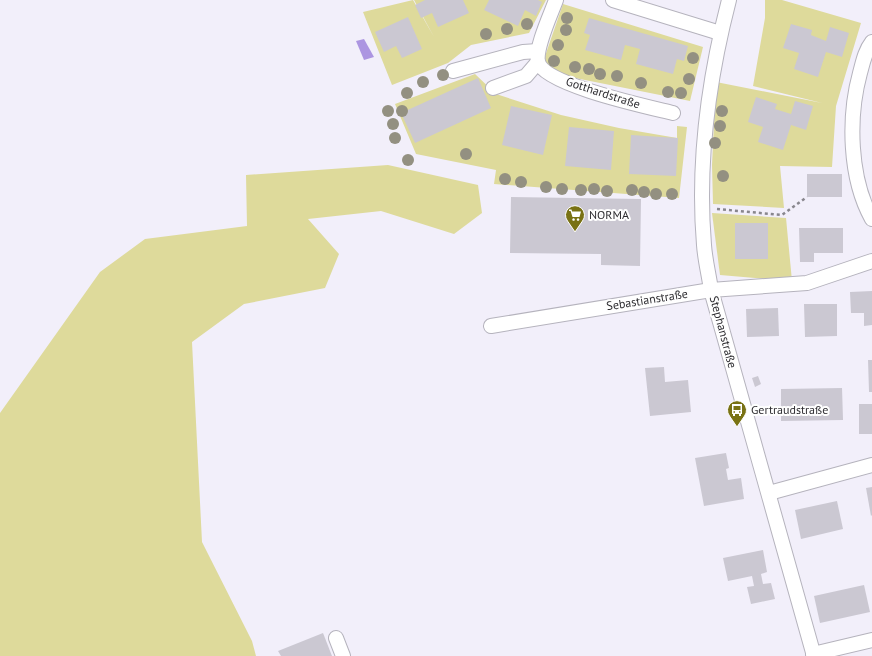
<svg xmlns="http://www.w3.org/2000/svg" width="872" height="656" font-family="'PT Sans',sans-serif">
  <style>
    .green { fill: #deda9b }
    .water { fill: #ac95e1 }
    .building { fill: #cbc8d2 }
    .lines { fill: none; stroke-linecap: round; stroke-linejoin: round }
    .street-casing { stroke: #b5b3bd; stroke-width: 16 }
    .path { stroke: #88868d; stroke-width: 2.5; stroke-dasharray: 3 3; stroke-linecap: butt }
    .street { stroke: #fff; stroke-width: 14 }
    .tree { fill: #939081 }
    .labels { text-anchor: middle; stroke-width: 4; stroke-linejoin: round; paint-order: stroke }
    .street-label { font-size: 12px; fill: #2d2c30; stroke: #fefefe }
    .poi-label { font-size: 12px; fill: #2d2c30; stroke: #fefefe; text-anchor: start }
  </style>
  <rect width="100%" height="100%" fill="#f2effa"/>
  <g class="green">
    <polygon points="413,0 434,37 414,0 546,0 529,33 471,45 448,63 392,85 363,12"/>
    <polygon points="765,0 782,0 861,23 836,106 832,167 780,166 784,208 713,204 712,165 716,82 822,103 753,86 765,18"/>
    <polygon points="563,4 703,47 690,101 565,76 543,62"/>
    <polygon points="475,74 496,94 561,115 619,128 677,138 677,126 687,127 679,198 494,184 496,170 416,154 395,104"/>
    <polygon points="388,165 478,185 482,213 454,234 381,211 308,219 339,254 325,288 244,304 192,342 202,542 252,641 256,656 0,656 0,413 100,272 145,239 247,226 246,175"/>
    <polygon points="712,213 786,218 792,281 720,275"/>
  </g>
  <polygon class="water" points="364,39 374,57 364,60 356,41"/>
  <g class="building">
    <polygon points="425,0 463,0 469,13 438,27 432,13 421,18 415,5"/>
    <polygon points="489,0 538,0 542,2 536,16 525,10 518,26 484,10"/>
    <polygon points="408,17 422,49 402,58 396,46 384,52 375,32"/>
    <polygon points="589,18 688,46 684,61 677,59 673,74 636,64 640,49 625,45 621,60 585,50 590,35 584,33"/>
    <polygon points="791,24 812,30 811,35 826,41 830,27 849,33 842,57 826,52 818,77 794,69 799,53 783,48"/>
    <polygon points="478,78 491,108 415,143 401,113"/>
    <polygon points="756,97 777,104 775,109 791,114 795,101 813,106 806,130 791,125 783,150 758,142 763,127 748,122"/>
    <polygon points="511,106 552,115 543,155 502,145"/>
    <polygon points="569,127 614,131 611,170 565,166"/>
    <polygon points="631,135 678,138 676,176 629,174"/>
    <rect x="807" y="174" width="35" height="23"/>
    <polygon points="511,197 641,199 640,266 601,265 601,254 510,253"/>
    <rect x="735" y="223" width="33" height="36"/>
    <polygon points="799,228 843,228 843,253 814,253 814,262 800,262"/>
    <polygon points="872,291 872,325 864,326 864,313 851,313 850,292"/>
    <polygon points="804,304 837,304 837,336 805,337"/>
    <polygon points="778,308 779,336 747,337 746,309"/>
    <polygon points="868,360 872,360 872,392 869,392"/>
    <polygon points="664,367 665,382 688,380 691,412 650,416 645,368"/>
    <polygon points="758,376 761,384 755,387 752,378"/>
    <polygon points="842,388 843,420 781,421 781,389"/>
    <rect x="859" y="404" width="13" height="30"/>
    <polygon points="726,453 729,468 726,469 728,480 741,478 744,499 704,506 695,458"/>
    <polygon points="872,487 872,515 871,516 866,488"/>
    <polygon points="837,501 843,529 801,539 795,510"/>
    <polygon points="763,550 767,572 761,574 763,584 771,583 775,599 751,604 747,587 754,586 752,576 728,581 723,558"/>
    <polygon points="864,585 870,612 820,623 814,596"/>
    <polygon points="323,633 332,656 281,656 278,651"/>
  </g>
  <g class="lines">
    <g class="street-casing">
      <g id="street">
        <path d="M 556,0 C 551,14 535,48 538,62 C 545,85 649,107 673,113"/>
        <polyline points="613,0 720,33"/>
        <path d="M 729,0 C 708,81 697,161 704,245 C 705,260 709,275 711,290 L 814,656"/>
        <path d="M 872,42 C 865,51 863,62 860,73 C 848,117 849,178 872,219"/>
        <polyline points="453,71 523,52 538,51"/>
        <polyline points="493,88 526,76 538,62"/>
        <polyline points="491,326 711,290 807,283 872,261"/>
        <polyline points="769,493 872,465"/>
        <polyline points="336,638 343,656"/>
        <polyline points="813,654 872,640"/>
      </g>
    </g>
    <polyline class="path" points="717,209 782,215 807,197"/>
    <use href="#street" class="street"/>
  </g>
  <g class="tree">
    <circle cx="567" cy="18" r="6"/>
    <circle cx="527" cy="24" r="6"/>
    <circle cx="507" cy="29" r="6"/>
    <circle cx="566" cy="30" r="6"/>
    <circle cx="486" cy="34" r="6"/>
    <circle cx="558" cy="45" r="6"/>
    <circle cx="693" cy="58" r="6"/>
    <circle cx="554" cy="61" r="6"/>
    <circle cx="575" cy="67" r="6"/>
    <circle cx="589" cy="69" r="6"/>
    <circle cx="600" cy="74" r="6"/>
    <circle cx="443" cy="75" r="6"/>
    <circle cx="617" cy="76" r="6"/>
    <circle cx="689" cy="79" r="6"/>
    <circle cx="423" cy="82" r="6"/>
    <circle cx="641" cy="83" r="6"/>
    <circle cx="668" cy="92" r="6"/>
    <circle cx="407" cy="93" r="6"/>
    <circle cx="681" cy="93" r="6"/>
    <circle cx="388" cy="111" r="6"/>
    <circle cx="402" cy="111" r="6"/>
    <circle cx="722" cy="111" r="6"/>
    <circle cx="393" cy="124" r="6"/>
    <circle cx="720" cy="126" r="6"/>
    <circle cx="395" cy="138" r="6"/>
    <circle cx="715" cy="143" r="6"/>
    <circle cx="466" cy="154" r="6"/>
    <circle cx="408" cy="160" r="6"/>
    <circle cx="723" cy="176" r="6"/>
    <circle cx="505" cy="179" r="6"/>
    <circle cx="521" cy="182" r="6"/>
    <circle cx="546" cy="187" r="6"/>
    <circle cx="562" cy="189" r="6"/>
    <circle cx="594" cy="189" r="6"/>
    <circle cx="581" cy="190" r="6"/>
    <circle cx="632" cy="190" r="6"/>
    <circle cx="607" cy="191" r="6"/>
    <circle cx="644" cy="192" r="6"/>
    <circle cx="656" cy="194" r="6"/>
    <circle cx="672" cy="194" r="6"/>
  </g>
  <defs>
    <g id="supermarket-pin" transform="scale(1)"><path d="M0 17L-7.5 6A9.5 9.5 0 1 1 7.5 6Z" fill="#797214" stroke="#fefefe"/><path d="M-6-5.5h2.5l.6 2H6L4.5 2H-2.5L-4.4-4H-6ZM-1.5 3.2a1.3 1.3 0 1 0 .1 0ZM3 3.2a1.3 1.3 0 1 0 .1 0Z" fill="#fff"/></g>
    <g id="bus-pin" transform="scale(1)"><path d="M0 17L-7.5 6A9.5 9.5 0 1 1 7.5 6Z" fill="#797214" stroke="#fefefe"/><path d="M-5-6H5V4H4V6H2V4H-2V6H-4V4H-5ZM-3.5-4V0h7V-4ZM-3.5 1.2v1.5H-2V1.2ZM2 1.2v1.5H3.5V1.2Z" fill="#fff"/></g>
  </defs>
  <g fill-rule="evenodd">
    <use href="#supermarket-pin" x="575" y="215"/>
    <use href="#bus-pin" x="737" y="410"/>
  </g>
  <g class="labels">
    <g class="street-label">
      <text transform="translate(603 93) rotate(18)" y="4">Gotthardstraße</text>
      <text transform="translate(647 300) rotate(-9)" y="4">Sebastianstraße</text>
      <text transform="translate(723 332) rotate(75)" y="4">Stephanstraße</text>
    </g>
    <g class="poi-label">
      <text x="589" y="219">NORMA</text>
      <text x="751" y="414">Gertraudstraße</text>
    </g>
  </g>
</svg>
